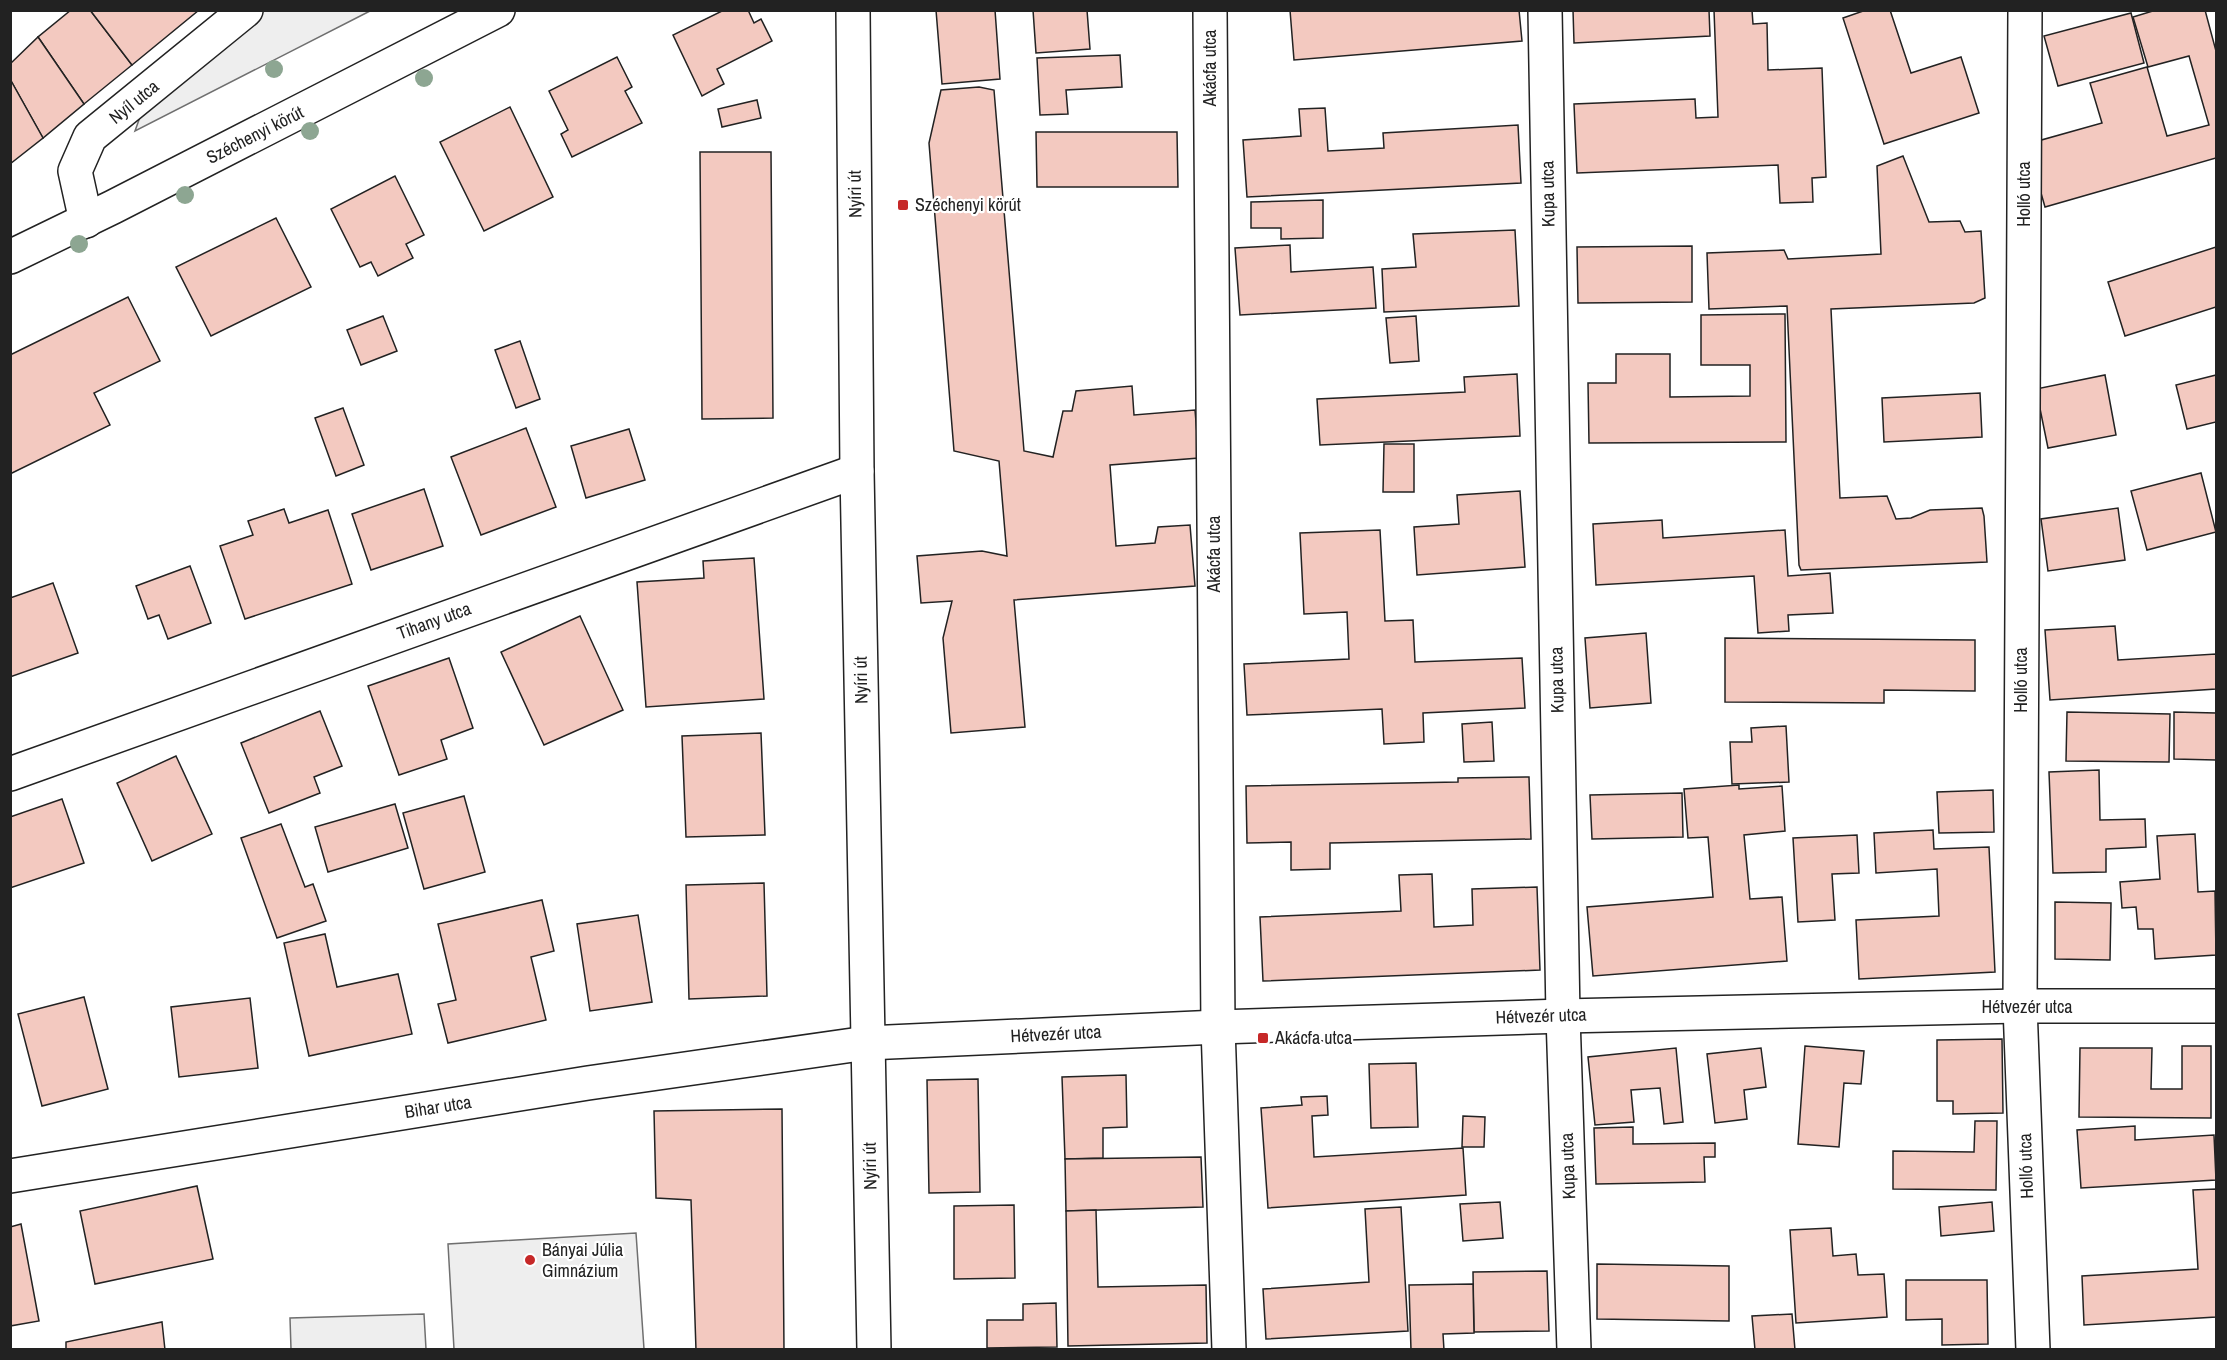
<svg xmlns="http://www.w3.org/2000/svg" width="2227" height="1360" font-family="'Archivo Narrow',sans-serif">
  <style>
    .green { fill: #eee; stroke: #6f6f6f; stroke-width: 1.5 }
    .building { fill: #f3c9c0; stroke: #222; stroke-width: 1.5 }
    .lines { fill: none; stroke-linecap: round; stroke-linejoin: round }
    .street-casing { stroke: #222; stroke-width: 36 }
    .secondary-casing { stroke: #222; stroke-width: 36 }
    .primary-casing { stroke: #222; stroke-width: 36 }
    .street { stroke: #fff; stroke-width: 33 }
    .secondary { stroke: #fff; stroke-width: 33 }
    .primary { stroke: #fff; stroke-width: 33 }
    .tree { fill: #8da692 }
    .poi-dot { fill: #c62828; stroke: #fff; stroke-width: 2 }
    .labels { text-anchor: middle; stroke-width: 4.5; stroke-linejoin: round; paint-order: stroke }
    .street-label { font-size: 18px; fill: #222; stroke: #fff }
    .poi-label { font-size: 18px; fill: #222; stroke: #fff; text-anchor: start }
  </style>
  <rect width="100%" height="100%" fill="#fff"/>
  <g class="green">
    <polygon points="260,11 370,11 135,131 145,103"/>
    <polygon points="636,1233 644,1349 454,1349 448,1244"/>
    <polygon points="424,1314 426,1349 291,1349 290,1318"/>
  </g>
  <g class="building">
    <polygon points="71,10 90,10 132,65 84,104 38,37"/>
    <polygon points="90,10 199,10 132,65"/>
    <polygon points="724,10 748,10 754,23 761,19 772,41 717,69 724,84 702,96 673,35"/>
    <polygon points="936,10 995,10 1000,79 942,84"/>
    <polygon points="1033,10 1087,10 1090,49 1036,53"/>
    <polygon points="1290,10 1519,10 1522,41 1294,60"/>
    <polygon points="1573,10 1709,10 1710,36 1574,43"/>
    <polygon points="1714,10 1752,10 1753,24 1767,23 1768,70 1822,68 1826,177 1812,178 1813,202 1780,203 1778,165 1577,173 1574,104 1695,99 1696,118 1718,117"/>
    <polygon points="1866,10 1890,10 1911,73 1961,57 1979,113 1884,144 1843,18"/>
    <polygon points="2156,10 2205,10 2216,51 2216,158 2045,207 2027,144 2102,123 2090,83 2147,67 2167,136 2209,125 2189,56 2148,67 2133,17"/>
    <polygon points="2131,13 2144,63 2058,86 2044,36"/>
    <polygon points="38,37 84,104 43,138 10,79 10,64"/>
    <polygon points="1120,55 1122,87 1066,90 1068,114 1040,115 1037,58"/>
    <polygon points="617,57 632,87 625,91 642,123 572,157 561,134 568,130 549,91"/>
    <polygon points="10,79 43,138 10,164"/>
    <polygon points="979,87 994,90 1024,451 1053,457 1063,411 1072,411 1076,391 1132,386 1134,415 1195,410 1199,458 1110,465 1116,546 1155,543 1158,527 1190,525 1195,586 1014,600 1025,727 951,733 943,638 952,601 921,603 917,556 982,551 1007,556 999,461 954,451 929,143 941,90"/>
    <polygon points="757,100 761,118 722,127 718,109"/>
    <polygon points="510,107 553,197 484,231 440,142"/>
    <polygon points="1325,108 1328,151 1384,148 1383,133 1518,125 1521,183 1247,197 1243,140 1301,136 1299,109"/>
    <polygon points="1036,132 1177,132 1178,187 1037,187"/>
    <polygon points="700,152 771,152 773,418 702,419"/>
    <polygon points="1903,156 1929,222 1960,221 1965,232 1981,231 1985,298 1974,303 1831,309 1840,498 1887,496 1896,519 1911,518 1930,510 1982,508 1984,516 1987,562 1801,570 1799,565 1787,306 1709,309 1707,253 1784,250 1788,259 1881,254 1877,166"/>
    <polygon points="395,176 424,235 406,244 413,258 378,276 371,262 360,267 331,209"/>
    <polygon points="1323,200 1323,238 1281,239 1281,228 1251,228 1251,202"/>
    <polygon points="276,218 311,287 211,336 176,267"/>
    <polygon points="1515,230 1519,306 1384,312 1382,269 1416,267 1413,234"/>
    <polygon points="1290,245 1291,272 1373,267 1376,308 1240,315 1235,248"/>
    <polygon points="1692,246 1692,302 1578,303 1577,247"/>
    <polygon points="2216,247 2216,307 2125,336 2108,282"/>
    <polygon points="128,297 160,361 94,393 110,425 10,474 10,355"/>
    <polygon points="1785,314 1786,442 1589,443 1588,383 1616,383 1616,354 1670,354 1670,397 1750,396 1750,365 1701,365 1701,315"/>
    <polygon points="383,316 397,351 361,365 347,330"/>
    <polygon points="1416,316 1419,361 1390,363 1386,318"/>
    <polygon points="520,341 540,399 516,408 495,350"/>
    <polygon points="1517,374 1520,436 1320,445 1317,399 1465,392 1464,377"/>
    <polygon points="2105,375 2116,435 2048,448 2036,389"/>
    <polygon points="2216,375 2216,422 2187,429 2176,385"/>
    <polygon points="1980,393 1982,437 1884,442 1882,398"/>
    <polygon points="343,408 364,465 336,476 315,418"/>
    <polygon points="526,428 556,507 481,535 451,457"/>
    <polygon points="629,429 645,480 586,498 571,446"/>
    <polygon points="1384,444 1414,444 1414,492 1383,492"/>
    <polygon points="2201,473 2216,532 2147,550 2131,491"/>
    <polygon points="424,489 443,546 371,570 352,514"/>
    <polygon points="1520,491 1525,567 1417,575 1414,527 1459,524 1457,495"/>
    <polygon points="2118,508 2125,560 2048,571 2041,519"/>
    <polygon points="284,509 289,523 328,510 352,584 245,619 220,546 253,535 248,521"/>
    <polygon points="1662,520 1663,538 1785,530 1788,576 1830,573 1833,613 1788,615 1789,631 1758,633 1754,576 1596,585 1593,524"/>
    <polygon points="1380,530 1385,621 1413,620 1415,662 1522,658 1525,708 1423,713 1424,742 1384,744 1382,709 1247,715 1244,664 1349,659 1347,612 1304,614 1300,533"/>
    <polygon points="754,558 764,699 646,707 637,582 704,578 703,561"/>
    <polygon points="190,566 211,623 168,639 159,615 148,619 136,586"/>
    <polygon points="53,583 78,653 10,677 10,598"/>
    <polygon points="580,616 623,710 544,745 501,652"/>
    <polygon points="2115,626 2118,660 2216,654 2216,689 2050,700 2045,630"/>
    <polygon points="1646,633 1651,703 1590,708 1585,638"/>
    <polygon points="1725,638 1975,640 1975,691 1884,690 1884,703 1725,702"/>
    <polygon points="449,658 473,728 441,740 447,759 399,775 368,686"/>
    <polygon points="320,711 342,766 314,777 320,793 269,813 241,743"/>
    <polygon points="2067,712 2170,714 2169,762 2066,761"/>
    <polygon points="2174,712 2216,713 2216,760 2174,759"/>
    <polygon points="1492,722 1494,761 1464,762 1462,724"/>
    <polygon points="1786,726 1789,782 1732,784 1730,742 1752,742 1751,728"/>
    <polygon points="761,733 765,835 686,837 682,736"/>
    <polygon points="176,756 212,834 152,861 117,783"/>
    <polygon points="2099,770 2100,820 2145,819 2146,847 2106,849 2106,872 2053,873 2049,772"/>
    <polygon points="1529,777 1531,839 1330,843 1330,869 1291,870 1291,842 1247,843 1246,786 1458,782 1458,778"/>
    <polygon points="1739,785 1739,789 1782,786 1785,831 1744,835 1750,899 1782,897 1787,961 1593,976 1587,907 1713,897 1708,837 1688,838 1684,789"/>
    <polygon points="1993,790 1994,832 1939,833 1937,792"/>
    <polygon points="1682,793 1683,837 1592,839 1590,795"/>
    <polygon points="464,796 485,872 424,889 403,813"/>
    <polygon points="62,799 84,863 10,888 10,817"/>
    <polygon points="395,804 408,848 328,872 315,827"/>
    <polygon points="281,824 305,887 313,884 326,921 277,938 241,838"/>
    <polygon points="1933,830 1934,849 1989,847 1995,972 1859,979 1856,920 1939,916 1937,869 1876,873 1874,833"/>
    <polygon points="2195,834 2198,892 2215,891 2216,955 2155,959 2153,929 2138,929 2136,907 2122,908 2120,882 2160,879 2157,836"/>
    <polygon points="1857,835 1859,873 1832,874 1835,920 1798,922 1793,838"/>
    <polygon points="1432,874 1434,927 1473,925 1472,889 1537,887 1540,970 1263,981 1260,917 1401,911 1399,875"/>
    <polygon points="764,883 767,996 689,999 686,885"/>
    <polygon points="542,900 554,951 531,957 546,1020 448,1043 438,1004 456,1000 438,924"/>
    <polygon points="2055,902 2111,903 2110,960 2055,959"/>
    <polygon points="638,915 652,1002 590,1011 577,924"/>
    <polygon points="325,934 337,987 398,974 412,1034 309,1056 284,943"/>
    <polygon points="84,997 108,1089 42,1106 18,1014"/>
    <polygon points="250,998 258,1068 179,1077 171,1007"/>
    <polygon points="2002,1039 2003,1113 1953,1114 1953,1101 1937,1101 1937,1040"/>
    <polygon points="1805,1046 1864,1051 1861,1084 1844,1083 1839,1147 1798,1144"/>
    <polygon points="2182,1046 2211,1046 2211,1118 2079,1117 2080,1048 2152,1048 2151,1089 2182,1089"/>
    <polygon points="1676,1048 1683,1122 1664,1124 1660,1088 1631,1090 1634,1122 1595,1125 1588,1057"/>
    <polygon points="1761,1048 1766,1087 1744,1090 1747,1119 1715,1123 1707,1054"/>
    <polygon points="1416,1063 1418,1127 1371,1128 1369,1064"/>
    <polygon points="1126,1075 1127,1127 1103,1128 1103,1158 1065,1159 1062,1077"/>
    <polygon points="978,1079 980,1192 929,1193 927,1080"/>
    <polygon points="1327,1096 1328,1115 1312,1116 1314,1157 1463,1148 1466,1195 1268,1208 1261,1108 1302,1105 1301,1097"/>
    <polygon points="782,1109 784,1350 696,1350 691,1200 656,1198 654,1111"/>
    <polygon points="1463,1116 1485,1117 1484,1147 1462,1147"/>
    <polygon points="1975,1121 1997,1121 1996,1190 1893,1189 1893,1151 1974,1152"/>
    <polygon points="2135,1126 2135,1140 2214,1135 2216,1180 2081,1188 2077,1130"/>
    <polygon points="1633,1127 1633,1144 1715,1143 1715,1157 1704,1157 1705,1182 1596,1184 1594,1128"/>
    <polygon points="1201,1157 1203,1207 1066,1211 1065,1159"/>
    <polygon points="197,1186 213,1259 95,1284 80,1211"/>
    <polygon points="2216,1189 2216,1317 2084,1325 2082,1276 2198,1269 2193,1190"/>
    <polygon points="1500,1202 1503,1238 1463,1241 1460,1204"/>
    <polygon points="1992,1202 1994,1231 1941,1236 1939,1207"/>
    <polygon points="1014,1205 1015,1278 954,1279 954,1206"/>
    <polygon points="1401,1207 1408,1331 1266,1339 1263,1289 1369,1282 1365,1209"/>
    <polygon points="1096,1210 1098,1287 1206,1285 1207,1343 1068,1346 1066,1211"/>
    <polygon points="21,1224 39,1321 10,1326 10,1227"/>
    <polygon points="1831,1228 1833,1256 1856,1254 1858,1275 1884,1274 1887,1317 1796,1323 1790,1230"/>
    <polygon points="1597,1264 1729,1266 1729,1321 1597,1319"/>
    <polygon points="1547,1271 1549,1331 1474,1332 1473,1272"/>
    <polygon points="1906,1280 1987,1280 1988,1344 1942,1345 1942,1319 1906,1320"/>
    <polygon points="1473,1284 1474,1333 1443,1334 1444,1350 1411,1350 1409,1285"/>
    <polygon points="1056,1303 1057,1347 987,1348 987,1320 1023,1320 1023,1304"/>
    <polygon points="1792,1314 1795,1350 1755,1350 1752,1316"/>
    <polygon points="162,1322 165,1350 66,1350 66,1342"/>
  </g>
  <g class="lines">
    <g class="street-casing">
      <g id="street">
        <polyline points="1210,10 1218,1027 1229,1350"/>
        <polyline points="1545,10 1563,1016 1574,1350"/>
        <polyline points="2025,10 2020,1006 2033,1350"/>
        <polyline points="86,221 75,171 90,137 246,10"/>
        <polyline points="10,774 857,471"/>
        <polyline points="10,1176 588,1083 867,1043 1218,1027 1563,1016 2020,1006 2216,1006"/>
      </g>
    </g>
    <g class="secondary-casing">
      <polyline id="secondary" points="853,10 857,471 874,1350"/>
    </g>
    <g class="primary-casing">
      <polyline id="primary" points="10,257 113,207 498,10"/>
    </g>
    <use href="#street" class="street"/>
    <use href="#secondary" class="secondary"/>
    <use href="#primary" class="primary"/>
  </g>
  <g class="tree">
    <circle cx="274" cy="69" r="9"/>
    <circle cx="424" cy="78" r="9"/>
    <circle cx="310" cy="131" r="9"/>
    <circle cx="185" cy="195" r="9"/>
    <circle cx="79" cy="244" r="9"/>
  </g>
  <g class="poi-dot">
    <rect x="897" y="199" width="12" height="12" rx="3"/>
    <rect x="1257" y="1032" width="12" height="12" rx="3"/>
    <circle cx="530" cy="1260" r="6"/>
  </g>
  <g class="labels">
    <g class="street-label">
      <text transform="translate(1210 68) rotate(-90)" y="6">Akácfa utca</text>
      <text transform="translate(134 102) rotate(-39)" y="6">Nyíl utca</text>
      <text transform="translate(255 135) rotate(-27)" y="6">Széchenyi körút</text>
      <text transform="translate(855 194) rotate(-91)" y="6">Nyíri út</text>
      <text transform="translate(1548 194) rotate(-91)" y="6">Kupa utca</text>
      <text transform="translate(2024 194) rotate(-90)" y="6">Holló utca</text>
      <text transform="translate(1214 554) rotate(-90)" y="6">Akácfa utca</text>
      <text transform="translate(434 621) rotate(-20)" y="6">Tihany utca</text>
      <text transform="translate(861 680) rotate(-91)" y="6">Nyíri út</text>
      <text transform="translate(1557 680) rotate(-91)" y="6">Kupa utca</text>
      <text transform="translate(2021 680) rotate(-90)" y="6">Holló utca</text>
      <text x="2027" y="1013">Hétvezér utca</text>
      <text transform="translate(1541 1016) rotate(-2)" y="6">Hétvezér utca</text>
      <text transform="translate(1056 1034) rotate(-3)" y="6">Hétvezér utca</text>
      <text transform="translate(438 1107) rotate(-9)" y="6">Bihar utca</text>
      <text transform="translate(870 1166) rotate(-91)" y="6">Nyíri út</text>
      <text transform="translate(1568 1166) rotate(-92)" y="6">Kupa utca</text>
      <text transform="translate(2026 1166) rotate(-92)" y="6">Holló utca</text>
    </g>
    <g class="poi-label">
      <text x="915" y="211">Széchenyi körút</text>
      <text x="1275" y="1044">Akácfa utca</text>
      <text x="542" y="1256">Bányai Júlia<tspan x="542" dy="21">Gimnázium</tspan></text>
    </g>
  </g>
  <rect width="2227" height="1360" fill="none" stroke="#222222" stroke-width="24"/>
</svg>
